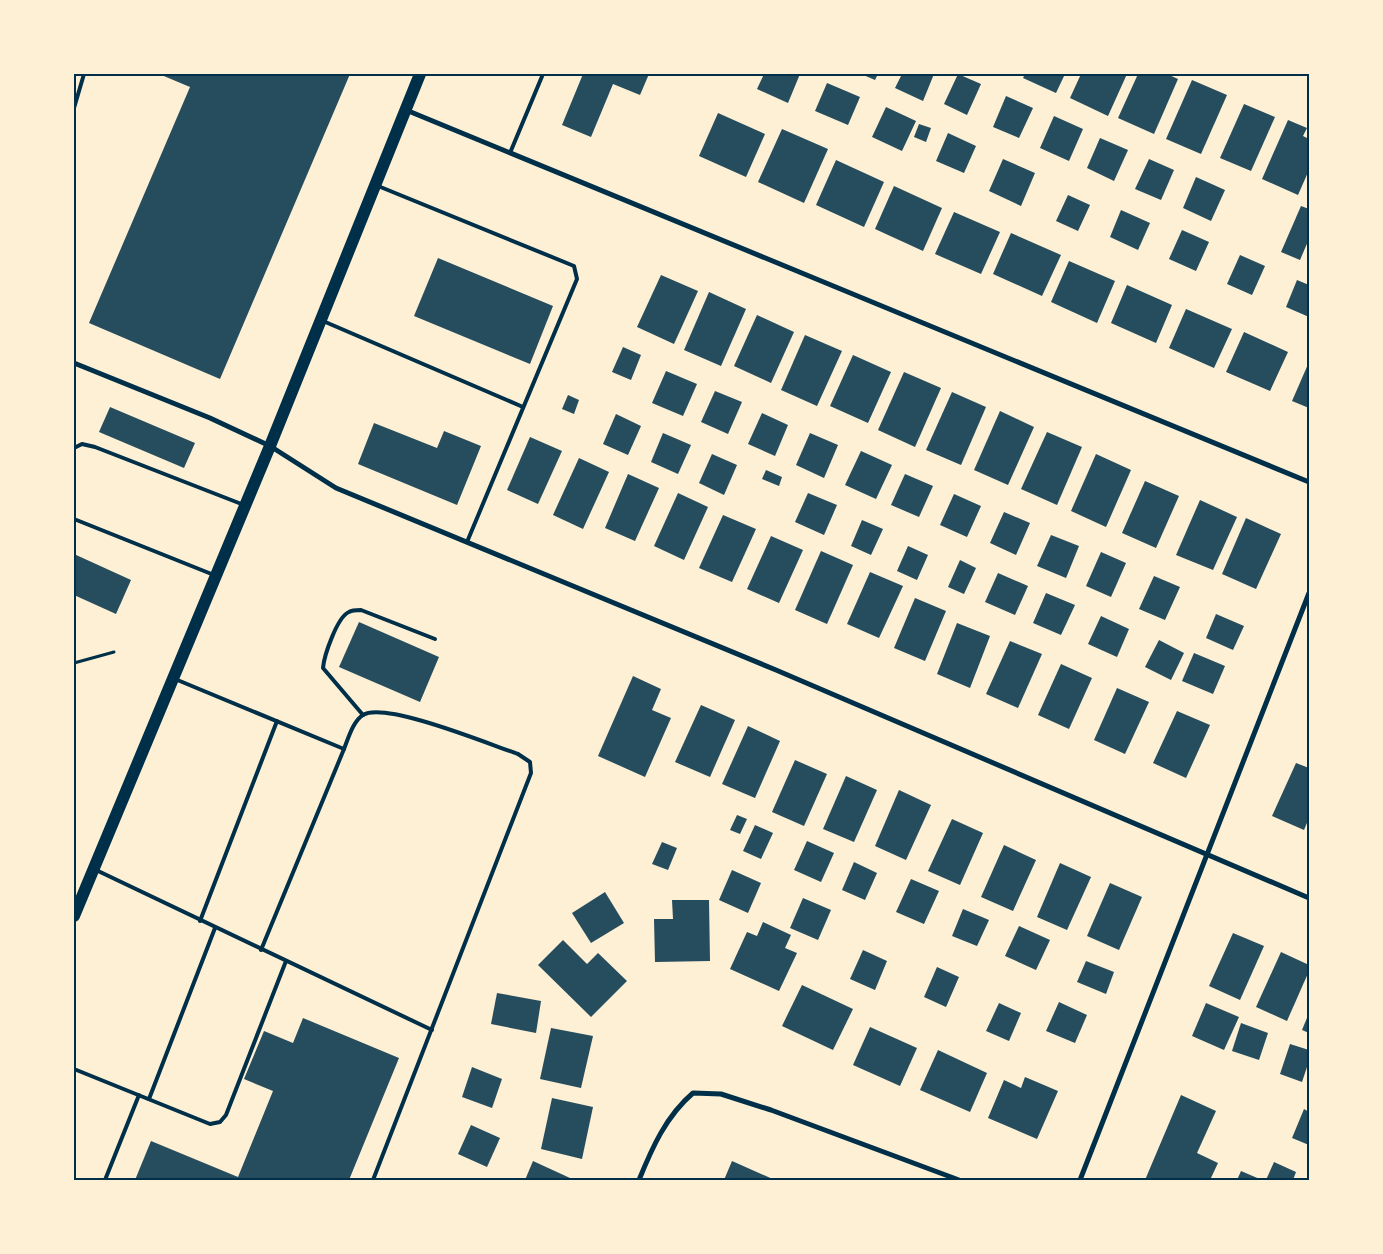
<svg xmlns="http://www.w3.org/2000/svg" width="1383" height="1254" font-family="'Roboto Condensed',sans-serif">
  <style>
    .building { fill: #264d5e }
    .lines { fill: none; stroke-linecap: round; stroke-linejoin: round }
    .path { stroke: #003049; stroke-width: 3 }
    .service { stroke: #003049; stroke-width: 4 }
    .minor { stroke: #003049; stroke-width: 5 }
    .primary { stroke: #003049; stroke-width: 12 }
    .neatline { fill: none; stroke: #003049; stroke-width: 2 }
  </style>
  <rect width="100%" height="100%" fill="#fdf0d5"/>
  <g class="building">
    <polygon points="159,74 350,74 220,379 89,323 190,87"/>
    <polygon points="583,74 649,74 640,95 613,84 591,137 562,125"/>
    <polygon points="764,74 800,74 788,103 757,89"/>
    <polygon points="861,74 878,74 875,80"/>
    <polygon points="902,74 934,74 923,101 895,88"/>
    <polygon points="958,74 981,84 967,115 944,104"/>
    <polygon points="1025,74 1065,74 1056,93 1023,78"/>
    <polygon points="1081,74 1127,74 1108,116 1070,98"/>
    <polygon points="1138,74 1167,74 1178,79 1154,134 1118,118"/>
    <polygon points="1192,80 1227,95 1201,154 1166,139"/>
    <polygon points="827,83 860,97 848,125 815,111"/>
    <polygon points="1006,96 1033,108 1019,138 993,127"/>
    <polygon points="1244,104 1275,117 1251,171 1220,158"/>
    <polygon points="886,107 916,121 902,151 872,137"/>
    <polygon points="718,113 765,134 746,177 699,156"/>
    <polygon points="1054,116 1083,129 1069,161 1040,148"/>
    <polygon points="1288,120 1307,128 1303,136 1309,139 1309,170 1298,195 1262,179"/>
    <polygon points="919,124 931,128 926,142 914,137"/>
    <polygon points="782,129 828,149 804,203 758,182"/>
    <polygon points="948,133 976,146 964,173 936,161"/>
    <polygon points="1100,138 1128,150 1114,181 1087,168"/>
    <polygon points="1003,159 1035,173 1021,206 989,191"/>
    <polygon points="1149,159 1174,170 1161,200 1135,189"/>
    <polygon points="836,160 884,182 864,227 816,205"/>
    <polygon points="1196,177 1225,190 1211,221 1183,208"/>
    <polygon points="894,186 942,208 923,251 875,229"/>
    <polygon points="1068,195 1090,205 1078,231 1056,221"/>
    <polygon points="1301,206 1309,209 1309,239 1300,260 1281,252"/>
    <polygon points="1121,210 1150,223 1138,250 1110,237"/>
    <polygon points="954,212 1000,232 981,274 935,254"/>
    <polygon points="1182,230 1209,242 1196,271 1169,259"/>
    <polygon points="1011,233 1061,255 1042,296 993,274"/>
    <polygon points="1240,255 1265,266 1252,295 1227,284"/>
    <polygon points="438,258 553,306 530,364 414,316"/>
    <polygon points="1069,261 1115,281 1097,323 1051,302"/>
    <polygon points="661,275 698,291 674,344 637,327"/>
    <polygon points="1297,280 1309,285 1309,317 1286,307"/>
    <polygon points="1127,285 1172,305 1156,343 1111,323"/>
    <polygon points="709,292 746,309 721,366 684,350"/>
    <polygon points="1186,309 1232,329 1214,368 1169,348"/>
    <polygon points="757,315 794,332 771,383 734,366"/>
    <polygon points="1244,332 1288,352 1270,391 1226,372"/>
    <polygon points="805,335 842,351 817,406 781,390"/>
    <polygon points="623,347 641,355 631,380 612,372"/>
    <polygon points="853,355 891,372 868,423 830,406"/>
    <polygon points="1309,362 1309,408 1292,401"/>
    <polygon points="666,371 697,384 683,416 652,403"/>
    <polygon points="904,372 941,388 915,447 878,430"/>
    <polygon points="715,391 742,402 728,434 701,422"/>
    <polygon points="952,392 986,407 961,465 926,450"/>
    <polygon points="568,395 579,400 574,414 562,409"/>
    <polygon points="110,407 195,443 184,468 99,432"/>
    <polygon points="1000,411 1034,427 1008,485 974,470"/>
    <polygon points="762,413 788,425 775,456 748,444"/>
    <polygon points="616,414 641,426 628,455 603,444"/>
    <polygon points="374,423 437,448 444,431 481,446 457,505 358,464"/>
    <polygon points="1047,432 1082,447 1057,505 1021,489"/>
    <polygon points="663,433 691,445 678,474 651,462"/>
    <polygon points="810,433 838,445 824,478 796,465"/>
    <polygon points="530,437 562,451 538,504 507,490"/>
    <polygon points="861,451 892,465 876,499 845,485"/>
    <polygon points="712,454 737,465 724,495 699,483"/>
    <polygon points="1096,454 1131,470 1106,527 1071,511"/>
    <polygon points="579,458 609,472 583,529 553,515"/>
    <polygon points="766,470 782,477 779,486 762,479"/>
    <polygon points="628,474 659,488 635,541 605,528"/>
    <polygon points="905,474 933,486 919,517 891,505"/>
    <polygon points="1145,481 1179,496 1156,548 1122,533"/>
    <polygon points="678,493 708,507 684,560 654,546"/>
    <polygon points="808,493 837,505 824,535 795,522"/>
    <polygon points="954,494 981,506 967,537 940,525"/>
    <polygon points="1200,500 1237,517 1213,570 1176,555"/>
    <polygon points="1004,512 1030,523 1016,555 990,543"/>
    <polygon points="723,515 756,529 732,582 699,568"/>
    <polygon points="1246,518 1281,534 1256,589 1222,574"/>
    <polygon points="862,520 883,529 871,555 851,546"/>
    <polygon points="1051,535 1079,546 1066,578 1037,566"/>
    <polygon points="771,536 803,550 779,603 747,589"/>
    <polygon points="908,546 928,555 917,580 897,571"/>
    <polygon points="821,551 853,565 827,624 795,610"/>
    <polygon points="1101,552 1126,563 1111,597 1086,586"/>
    <polygon points="74,554 131,580 116,614 74,595"/>
    <polygon points="960,560 976,568 964,594 948,587"/>
    <polygon points="870,572 903,586 879,638 847,624"/>
    <polygon points="998,573 1028,586 1015,615 985,602"/>
    <polygon points="1154,576 1180,587 1165,620 1139,609"/>
    <polygon points="1046,593 1075,605 1061,635 1033,623"/>
    <polygon points="915,598 946,611 925,661 894,648"/>
    <polygon points="1216,614 1244,626 1233,650 1206,638"/>
    <polygon points="1101,616 1129,629 1117,657 1088,644"/>
    <polygon points="359,622 439,657 420,702 339,667"/>
    <polygon points="957,623 990,636 970,688 937,674"/>
    <polygon points="1159,640 1184,653 1171,680 1145,667"/>
    <polygon points="1010,641 1042,654 1018,708 986,694"/>
    <polygon points="1194,653 1225,666 1213,694 1182,681"/>
    <polygon points="1061,664 1092,678 1069,729 1038,715"/>
    <polygon points="633,676 661,689 652,710 671,718 645,777 598,756"/>
    <polygon points="1117,688 1149,702 1125,754 1094,740"/>
    <polygon points="701,705 735,720 710,777 675,762"/>
    <polygon points="1177,711 1210,725 1186,778 1153,763"/>
    <polygon points="748,726 780,741 755,798 722,784"/>
    <polygon points="795,760 827,774 804,826 772,812"/>
    <polygon points="1296,763 1309,768 1309,818 1304,830 1272,816"/>
    <polygon points="846,776 877,790 854,842 823,829"/>
    <polygon points="899,790 931,805 906,860 875,846"/>
    <polygon points="737,815 747,819 740,834 730,830"/>
    <polygon points="952,819 983,833 960,885 928,871"/>
    <polygon points="755,825 773,833 761,859 743,851"/>
    <polygon points="807,841 834,853 821,882 794,870"/>
    <polygon points="662,842 677,848 668,870 652,864"/>
    <polygon points="1004,845 1036,860 1013,911 981,897"/>
    <polygon points="854,862 877,873 865,900 842,890"/>
    <polygon points="1060,863 1091,877 1067,930 1037,917"/>
    <polygon points="732,870 761,883 748,913 719,900"/>
    <polygon points="911,879 939,891 924,924 896,912"/>
    <polygon points="1110,883 1142,897 1119,950 1087,936"/>
    <polygon points="605,892 624,923 591,943 572,913"/>
    <polygon points="803,898 831,910 818,940 790,928"/>
    <polygon points="672,900 709,900 710,961 655,962 654,919 673,919"/>
    <polygon points="963,909 989,920 977,946 952,936"/>
    <polygon points="763,922 791,935 785,948 797,953 779,991 730,969 747,932 757,936"/>
    <polygon points="1019,926 1050,940 1036,970 1005,956"/>
    <polygon points="1233,933 1264,946 1240,1000 1209,986"/>
    <polygon points="563,940 587,964 598,953 627,981 591,1017 538,965"/>
    <polygon points="863,950 887,961 875,990 850,979"/>
    <polygon points="1281,952 1309,965 1309,971 1287,1021 1256,1007"/>
    <polygon points="1086,961 1114,972 1106,994 1077,982"/>
    <polygon points="937,967 959,977 946,1007 924,997"/>
    <polygon points="802,985 853,1009 833,1050 782,1026"/>
    <polygon points="497,993 541,1001 536,1033 491,1024"/>
    <polygon points="1059,1002 1087,1015 1075,1043 1046,1031"/>
    <polygon points="999,1003 1021,1013 1009,1041 986,1031"/>
    <polygon points="1206,1003 1239,1017 1224,1050 1192,1036"/>
    <polygon points="1309,1013 1309,1033 1302,1030"/>
    <polygon points="303,1018 399,1058 349,1180 135,1180 151,1141 238,1177 273,1091 244,1079 264,1031 293,1043"/>
    <polygon points="1241,1023 1268,1033 1259,1060 1232,1051"/>
    <polygon points="870,1027 917,1048 900,1086 853,1065"/>
    <polygon points="551,1028 593,1036 581,1088 540,1079"/>
    <polygon points="1290,1044 1309,1050 1309,1061 1302,1082 1280,1074"/>
    <polygon points="938,1050 987,1073 970,1112 920,1090"/>
    <polygon points="472,1067 502,1079 492,1108 462,1097"/>
    <polygon points="1025,1077 1058,1091 1037,1139 988,1118 1004,1080 1021,1088"/>
    <polygon points="1181,1095 1216,1111 1197,1153 1218,1163 1210,1180 1145,1180"/>
    <polygon points="552,1098 593,1107 582,1159 541,1149"/>
    <polygon points="1304,1109 1309,1112 1309,1145 1292,1138"/>
    <polygon points="471,1125 500,1138 487,1167 458,1154"/>
    <polygon points="533,1161 570,1178 569,1180 525,1180"/>
    <polygon points="732,1161 775,1180 724,1180"/>
    <polygon points="1274,1162 1296,1172 1293,1180 1266,1180"/>
    <polygon points="1241,1171 1262,1180 1237,1180"/>
  </g>
  <g class="lines">
    <polyline class="path" points="74,663 114,652"/>
    <g class="service">
      <polyline points="74,108 84,74"/>
      <polyline points="510,153 543,74"/>
      <polyline points="378,186 574,266 577,279 467,542"/>
      <polyline points="323,321 523,407"/>
      <polyline points="74,448 82,444 95,447 244,505"/>
      <polyline points="74,519 214,575"/>
      <polyline points="175,679 344,749"/>
      <path d="M 363,715 L 323,668 C 324,656 337,617 349,612 C 352,610 357,610 361,610 L 435,639"/>
      <polyline points="96,870 432,1030"/>
      <polyline points="200,921 277,721"/>
      <path d="M 261,950 L 344,749 C 348,739 353,721 363,715 C 385,701 491,745 518,754 L 530,762 L 531,773 L 373,1180"/>
      <polyline points="74,1069 210,1124 220,1122 226,1115 286,961"/>
      <polyline points="149,1099 215,928"/>
      <polyline points="105,1180 139,1095"/>
    </g>
    <g class="minor">
      <polyline points="406,110 1309,482"/>
      <polyline points="74,363 210,418 270,446 336,488 776,670 1309,898"/>
      <path d="M 639,1180 C 652,1148 666,1116 693,1093 L 721,1094 L 771,1110 L 959,1180"/>
      <polyline points="1080,1180 1309,593"/>
    </g>
    <polyline class="primary" points="74,916 270,446 420,74"/>
  </g>
  <rect width="1383" height="1254" fill="none" stroke="#fdf0d5" stroke-width="150"/>
  <rect x="75" y="75" width="1233" height="1104" class="neatline"/>
</svg>
